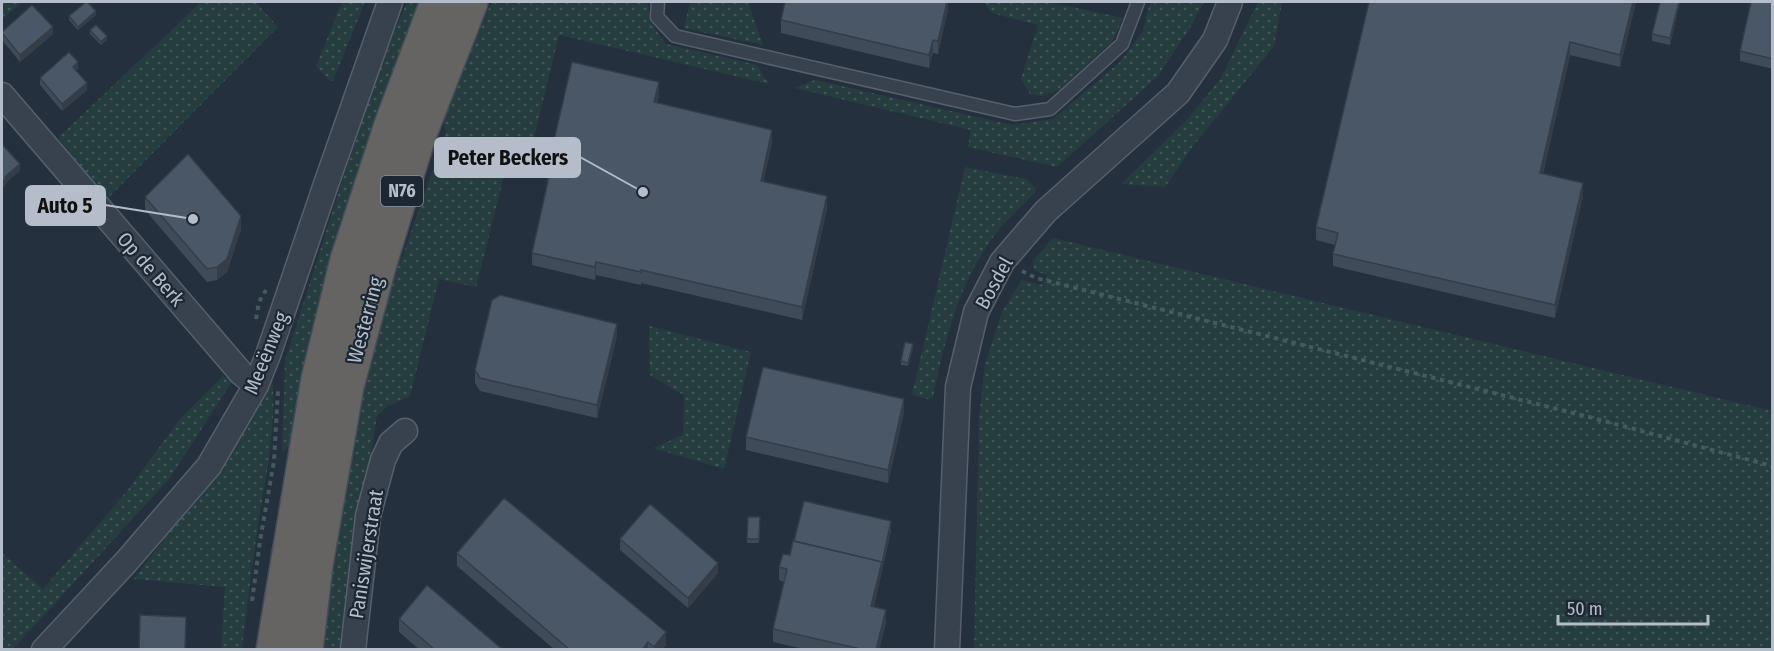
<svg xmlns="http://www.w3.org/2000/svg" width="1774" height="651" font-family="'Fira Sans Condensed',sans-serif">
  <style>
    .grass { fill: url(#grass-dots) }
    .lines { fill: none; stroke-linecap: round; stroke-linejoin: round }
    .service-casing { stroke: #56606c; stroke-width: 15 }
    .minor-casing { stroke: #56606c; stroke-width: 27 }
    .trunk-casing { stroke: #434d59; stroke-width: 36 }
    .path { stroke: #445a5c; stroke-width: 4; stroke-dasharray: 4.5 4.5; stroke-linecap: butt }
    .service { stroke: #38424e; stroke-width: 12 }
    .minor { stroke: #38424e; stroke-width: 24 }
    .trunk { stroke: #656462; stroke-width: 33 }
    .wall { fill: #404b59 }
    .shaded-wall { fill: #343d48 }
    .building { fill: #4a5767; stroke: #343d48; stroke-width: 1.5 }
    .labels { text-anchor: middle; stroke-width: 4.5; stroke-linejoin: round; paint-order: stroke }
    .shield { fill: #1d2733; stroke: #87909c; stroke-width: 1.5 }
    .shield-label { font-size: 18px; font-weight: bold; fill: #b4bdc9 }
    .street-label { font-size: 20px; fill: #b4bdc9; stroke: #1d2733 }
    .leader { fill: none; stroke: #b4bdc9; stroke-width: 2 }
    .callout-dot { fill: #b4bdc9; stroke: #1d2733; stroke-width: 2 }
    .callout { fill: #b4bdc9; stroke: #b4bdc9; stroke-width: 2 }
    .callout-label { font-size: 21px; text-anchor: middle; font-weight: bold; fill: #111 }
  </style>
  <defs>
    <pattern id="grass-dots" width="8" height="8" patternUnits="userSpaceOnUse" patternTransform="scale(1.5)"><rect width="8" height="8" fill="#263d3f"/><path d="M2 2h.1M6 6h.1" fill="none" stroke="#435759" stroke-width="1.8" stroke-linecap="round"/></pattern>
  </defs>
  <rect width="100%" height="100%" fill="#24303e"/>
  <g class="grass">
    <polygon points="2,2 23,2 2,19"/>
    <polygon points="201,2 255,2 278,27 107,199 58,138"/>
    <polygon points="342,2 365,2 333,81 329,80 316,66"/>
    <polygon points="407,2 423,2 293,443 282,452 285,361 377,72"/>
    <polygon points="492,2 648,2 650,22 666,44 757,65 769,84 559,35 534,138 514,136 476,287 439,279 410,396 388,406 377,416 341,631 340,649 318,650 356,411 393,269 402,258 446,132 441,113 464,57"/>
    <polygon points="690,2 748,2 763,45 684,28"/>
    <polygon points="984,2 1049,2 1123,18 1112,42 1059,90 1042,96 1030,94 1021,79 1038,25 992,13"/>
    <polygon points="1150,2 1204,2 1190,28 1157,77 1057,167 968,147 971,130 795,88 815,80 1012,125 1053,119 1121,61 1143,31"/>
    <polygon points="1258,2 1282,2 1274,46 1193,146 1165,187 1121,184 1186,121 1221,78"/>
    <path d="M 965,167 L 1026,179 L 1037,190 C 1023,205 1006,220 993,237 C 958,285 945,340 933,397 L 928,399 L 912,395 Z"/>
    <polygon points="1053,238 1772,411 1772,649 974,649 979,419 985,364 1002,312 1022,280 1041,285 1048,276 1034,270 1032,262"/>
    <polygon points="649,326 751,352 724,469 653,448 683,435 684,395 650,375"/>
    <polygon points="223,376 232,381 170,478 13,649 2,649 2,553 43,589 127,491 180,419"/>
    <path d="M 272,379 C 277,419 267,471 260,512 C 253,558 247,603 242,649 L 221,649 L 225,587 L 134,579 L 235,446 Z"/>
  </g>
  <g class="lines">
    <g class="service-casing">
      <polyline id="service" points="658,2 657,17 675,36 1015,114 1050,109 1122,44 1138,2"/>
    </g>
    <g class="minor-casing">
      <g id="minor">
        <polyline points="2,95 241,373 256,385"/>
        <polyline points="44,650 126,562 209,466 256,385 268,355 325,187 390,2"/>
        <polyline points="353,650 368,516 383,460 391,443 405,431"/>
        <polyline points="947,650 958,387 976,312 1002,262 1046,211 1178,93 1215,40 1230,2"/>
      </g>
    </g>
    <g class="trunk-casing">
      <g id="trunk">
        <polyline points="273,650 318,379 347,260 391,125 437,2"/>
        <polyline points="306,650 316,565 347,386 380,263 419,136 471,2"/>
      </g>
    </g>
    <g class="path">
      <polyline points="1022,271 1036,278 1593,418 1772,466"/>
      <polyline points="256,319 259,302 266,290"/>
      <polyline points="252,601 260,541 274,461 278,391"/>
    </g>
    <use href="#service" class="service"/>
    <use href="#minor" class="minor"/>
    <use href="#trunk" class="trunk"/>
  </g>
  <g class="wall">
    <polygon points="948,2 948,9 938,54 933,53 929,68 781,33 781,20"/>
    <polygon points="1369,2 1636,2 1620,67 1570,55 1543,174 1583,196 1555,318 1333,266 1333,254 1335,245 1316,240 1316,227"/>
    <polygon points="1660,2 1680,2 1670,45 1652,41 1652,34"/>
    <polygon points="1773,2 1773,69 1740,61 1740,51"/>
    <polygon points="96,15 78,30 69,20 69,16"/>
    <polygon points="90,30 107,40 101,45 90,34"/>
    <polygon points="2,32 53,34 20,62 2,40"/>
    <polygon points="78,69 76,71 87,90 62,111 40,85 40,78"/>
    <polygon points="659,95 657,103 772,143 763,182 827,209 802,320 641,283 641,285 596,275 595,280 532,265 532,253 547,185 547,171"/>
    <polygon points="145,197 241,229 227,272 217,280 207,282 145,210"/>
    <polygon points="617,336 597,418 480,391 475,383 475,370"/>
    <polygon points="913,348 908,366 901,365 901,361"/>
    <polygon points="904,412 888,483 746,450 746,437"/>
    <polygon points="748,517 760,517 759,543 747,543"/>
    <polygon points="891,531 874,606 886,623 879,650 808,650 773,642 773,629 784,582 779,580 779,567 790,555"/>
    <polygon points="620,539 718,573 688,608 620,550"/>
    <polygon points="457,553 666,645 662,650 555,650 457,566"/>
    <polygon points="399,619 503,650 420,650 399,632"/>
  </g>
  <g class="shaded-wall">
    <polygon points="947,2 948,2 948,9 938,54 938,41"/>
    <polygon points="1633,2 1636,2 1620,67 1620,55"/>
    <polygon points="1679,2 1680,2 1670,45 1670,38"/>
    <polygon points="96,11 96,15 78,30 78,27"/>
    <polygon points="53,27 53,34 20,62 20,55"/>
    <polygon points="107,36 107,40 101,45 101,42"/>
    <polygon points="933,40 933,53 929,68 929,55"/>
    <polygon points="1570,42 1570,55 1540,186 1540,173"/>
    <polygon points="78,62 78,69 73,74 73,67"/>
    <polygon points="659,82 659,95 654,115 654,102"/>
    <polygon points="87,83 87,90 62,111 62,104"/>
    <polygon points="772,130 772,143 761,194 761,181"/>
    <polygon points="20,164 20,171 6,183 6,185 2,189 2,182 5,177"/>
    <polygon points="1583,183 1583,196 1555,318 1555,305"/>
    <polygon points="827,196 827,209 802,320 802,307"/>
    <polygon points="241,216 241,229 227,272 217,280 217,267"/>
    <polygon points="596,262 596,275 595,280 595,267"/>
    <polygon points="617,324 617,336 597,418 597,405"/>
    <polygon points="904,399 904,412 888,483 888,470"/>
    <polygon points="891,521 891,531 871,619 871,606"/>
    <polygon points="718,563 718,573 688,608 688,598"/>
    <polygon points="886,610 886,623 879,650 876,650"/>
    <polygon points="666,632 666,645 662,650 654,650 654,647"/>
    <polygon points="648,642 648,650 642,650"/>
  </g>
  <g class="building">
    <polygon points="86,2 87,2 96,11 78,27 69,16"/>
    <polygon points="785,2 947,2 938,41 933,40 929,55 781,20"/>
    <polygon points="1369,2 1633,2 1620,55 1570,42 1540,173 1583,183 1555,305 1333,254 1338,233 1316,227"/>
    <polygon points="1660,2 1679,2 1670,38 1652,34"/>
    <polygon points="1751,2 1773,2 1773,59 1740,51"/>
    <polygon points="32,5 53,27 20,55 2,33 2,32"/>
    <polygon points="96,25 107,36 101,42 90,30"/>
    <polygon points="69,52 78,62 73,67 87,83 62,104 40,78"/>
    <polygon points="572,62 659,82 654,102 772,130 761,181 827,196 802,307 641,270 641,272 596,262 595,267 532,253 550,172 547,171"/>
    <polygon points="2,144 20,164 5,177 6,178 2,182"/>
    <polygon points="188,154 241,216 227,259 217,267 207,269 145,197"/>
    <polygon points="500,295 617,324 597,405 480,378 475,370 492,300"/>
    <polygon points="905,342 913,344 908,363 901,361"/>
    <polygon points="763,367 904,399 888,470 746,437"/>
    <polygon points="504,498 666,632 654,647 648,642 642,650 570,650 457,553"/>
    <polygon points="804,501 891,521 882,564 882,562 794,541"/>
    <polygon points="650,504 718,563 688,598 620,539"/>
    <polygon points="748,517 760,517 759,539 747,539"/>
    <polygon points="793,541 882,562 871,606 886,610 876,650 865,650 773,629 787,569 779,567 783,554 790,555"/>
    <polygon points="427,585 503,650 435,650 399,619"/>
    <polygon points="140,615 186,617 185,650 139,650"/>
  </g>
  <g class="labels">
    <rect class="shield" x="381" y="176" width="42" height="30" rx="4.5"/>
    <g class="shield-label">
      <text x="402" y="197">N76</text>
    </g>
    <g class="street-label">
      <text transform="translate(151 269) rotate(49)" y="7">Op de Berk</text>
      <text transform="translate(994 283) rotate(-61)" y="7">Bosdel</text>
      <text transform="translate(365 320) rotate(-75)" y="7">Westerring</text>
      <text transform="translate(266 353) rotate(-68)" y="7">Meeënweg</text>
      <text transform="translate(366 554) rotate(-81)" y="7">Paniswijerstraat</text>
    </g>
  </g>
  <path class="leader" d="M643 192L580 157M193 219L105 205"/>
  <g class="callout-dot">
    <circle cx="643" cy="192" r="6"/>
    <circle cx="193" cy="219" r="6"/>
  </g>
  <g class="callout">
    <rect x="435" y="138" width="145" height="39" rx="6"/>
    <rect x="26" y="186" width="79" height="39" rx="6"/>
  </g>
  <g class="callout-label">
    <text x="508" y="165">Peter Beckers</text>
    <text x="65" y="213">Auto 5</text>
  </g>
  <rect width="1774" height="651" fill="none" stroke="#b4bdc9" stroke-width="6"/>
  <path d="M1558 615v9h150v-9" fill="none" stroke="#b4bdc9" stroke-width="3"/>
  <text x="1567" y="615" font-size="18" fill="#b4bdc9" stroke="#1d2733" stroke-width="4.5" paint-order="stroke">50 m</text>
</svg>
